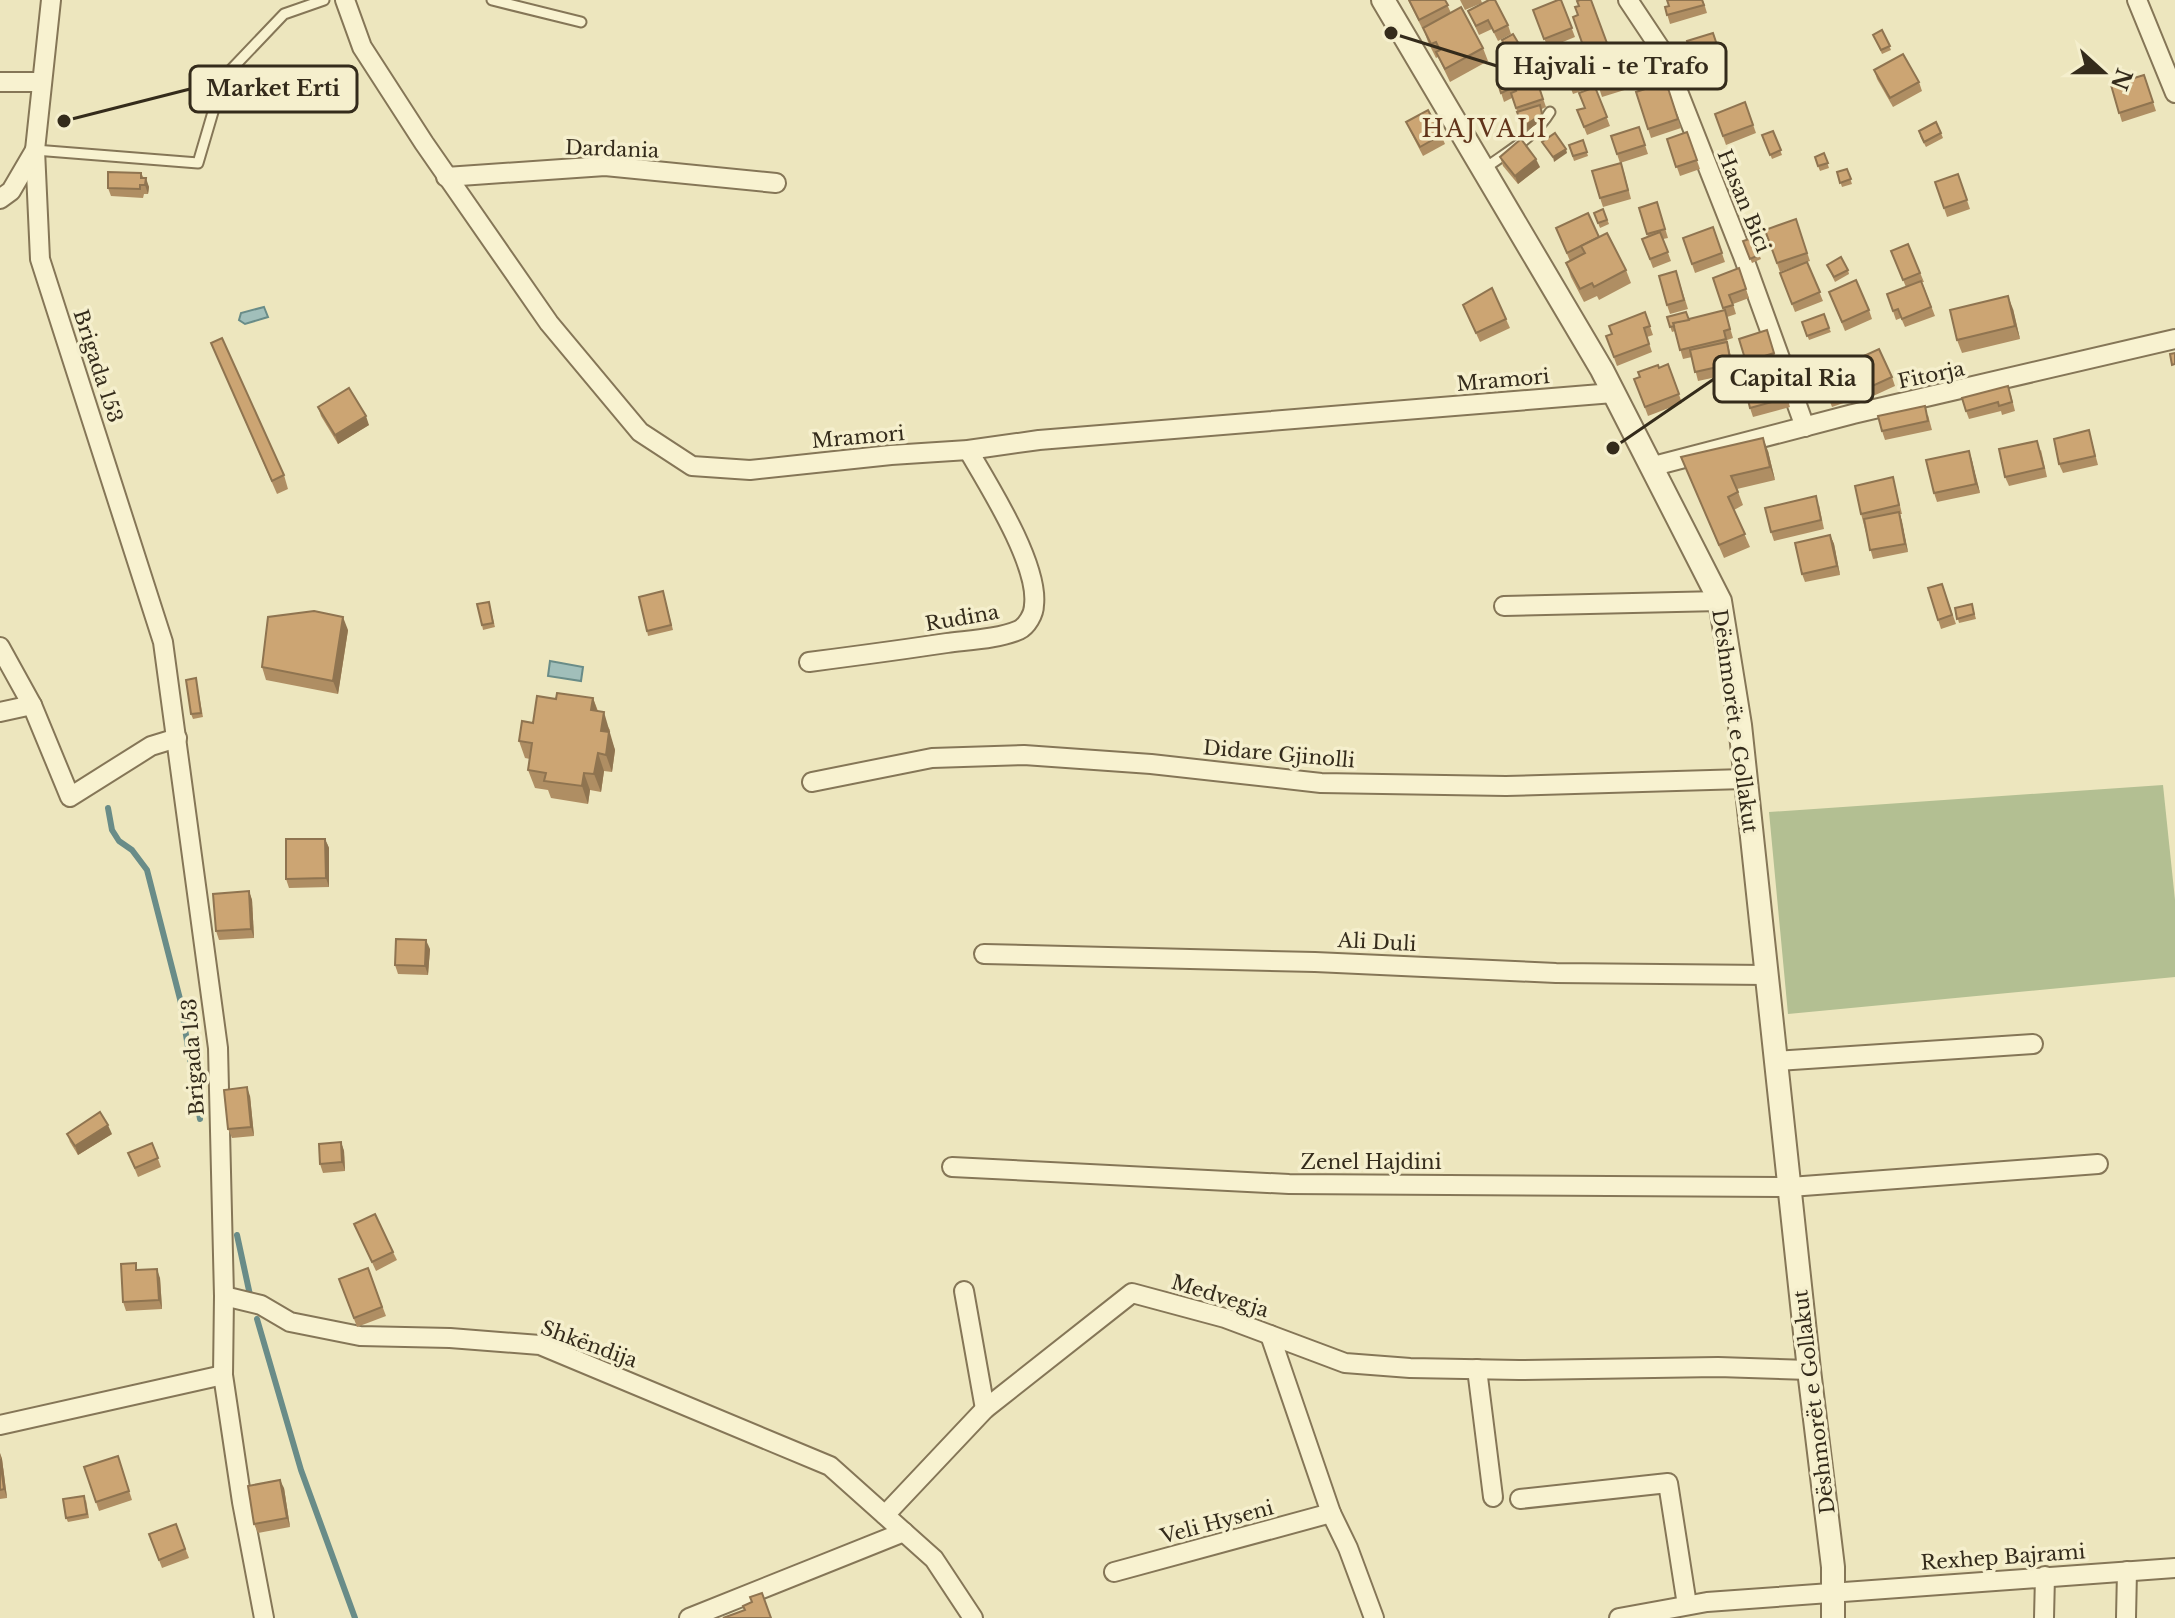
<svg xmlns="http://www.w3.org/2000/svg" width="2175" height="1618" font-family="'Libre Baskerville',serif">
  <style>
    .cemetery { fill: #b3bf92 }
    .water { fill: #a1bfba; stroke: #698c88; stroke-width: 2 }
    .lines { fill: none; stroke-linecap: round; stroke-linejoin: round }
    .stream { stroke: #698c88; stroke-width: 6 }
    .service-casing { stroke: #857657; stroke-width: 13 }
    .minor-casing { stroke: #857657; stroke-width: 22 }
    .tertiary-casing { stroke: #857657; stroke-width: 26 }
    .service { stroke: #f8f2d0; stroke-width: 9 }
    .minor { stroke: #f8f2d0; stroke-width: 18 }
    .tertiary { stroke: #f8f2d0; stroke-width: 22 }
    .wall { fill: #af8e63 }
    .shaded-wall { fill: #8f7450 }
    .building { fill: #cca573; stroke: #8f7450; stroke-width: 2 }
    .labels { text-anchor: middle; stroke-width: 7; stroke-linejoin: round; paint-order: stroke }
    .street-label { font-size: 20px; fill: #342b1b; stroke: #f5efcd }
    .quarter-label { font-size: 24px; letter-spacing: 2px; fill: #61341b; stroke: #f5efcd }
    .leader { fill: none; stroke: #342b1b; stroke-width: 3 }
    .callout-dot { fill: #342b1b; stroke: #f5efcd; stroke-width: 3 }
    .callout { fill: #f5efcd; stroke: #342b1b; stroke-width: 3 }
    .callout-label { font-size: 22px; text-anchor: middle; font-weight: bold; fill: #342b1b }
  </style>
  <rect width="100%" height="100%" fill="#ede6be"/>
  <polygon class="cemetery" points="2163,785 2175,900 2175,977 1788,1014 1769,812"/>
  <g class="water">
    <polygon points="264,307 268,317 245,324 239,320 241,313"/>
    <polygon points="550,661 583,667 581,681 548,676"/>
  </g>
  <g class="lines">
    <g class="stream">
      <polyline points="108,808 112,830 119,841 132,850 147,870 180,999 200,1119"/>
      <polyline points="237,1235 250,1295"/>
      <polyline points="257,1319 301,1470 355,1618"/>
    </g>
    <g class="service-casing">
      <g id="service">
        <polyline points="492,0 581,22"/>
        <polyline points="35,150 198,163 223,78 284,14 324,0"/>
        <path d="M 1484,169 C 1507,152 1535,137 1550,112"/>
      </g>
    </g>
    <g class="minor-casing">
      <g id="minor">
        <polyline points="51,0 35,150 40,259 163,642 218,1048 224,1296 223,1375 242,1502 264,1618"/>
        <polyline points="345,0 362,47 424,143 549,323 640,432 692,466 750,470 891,455 968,450 1039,440 1613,393"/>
        <polyline points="1628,0 1662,51 1743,256 1805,427"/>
        <polyline points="2137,0 2175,93"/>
        <polyline points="0,82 42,82"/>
        <polyline points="446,177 605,166 776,183"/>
        <polyline points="0,199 11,191 35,150"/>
        <polyline points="1650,467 1853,414 2175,339"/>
        <polyline points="1504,606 1720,601"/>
        <polyline points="0,647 32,705 70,797 151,746 177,738"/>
        <path d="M 809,662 C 855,656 901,650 947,643 C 970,640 998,639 1019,630 C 1027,626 1034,614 1034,605 C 1039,565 989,486 968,450"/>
        <polyline points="0,712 32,705"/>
        <polyline points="812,782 932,758 1024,755 1151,764 1321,783 1506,786 1744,779"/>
        <polyline points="984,954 1315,962 1556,973 1767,975"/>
        <polyline points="1776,1061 2033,1044"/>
        <polyline points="952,1167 1289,1184 1790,1187 2098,1164"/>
        <polyline points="964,1291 985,1409"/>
        <polyline points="224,1296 261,1305 290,1322 360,1336 450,1338 540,1345 830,1466 934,1559 973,1618"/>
        <polyline points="1270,1335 1331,1513"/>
        <polyline points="1477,1369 1493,1497"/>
        <polyline points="0,1425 223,1375"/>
        <polyline points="1520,1499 1668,1483 1687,1605"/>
        <polyline points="885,1515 985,1409 1132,1293 1225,1318 1345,1363 1410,1368 1519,1370 1718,1367 1809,1370"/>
        <polyline points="1114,1572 1331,1513 1348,1548 1374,1618"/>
        <polyline points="689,1618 904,1532"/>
        <polyline points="1619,1618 1707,1602 2175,1568"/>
        <polyline points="2044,1618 2045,1576"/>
        <polyline points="2126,1618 2127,1571"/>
      </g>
    </g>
    <g class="tertiary-casing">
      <polyline id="tertiary" points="1383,0 1602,370 1720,601 1740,725 1809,1370 1833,1567 1833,1618"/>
    </g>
    <use href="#service" class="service"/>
    <use href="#minor" class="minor"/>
    <use href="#tertiary" class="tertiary"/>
  </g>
  <g class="wall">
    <polygon points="1408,0 1445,0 1451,13 1483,48 1488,61 1450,82 1438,57 1436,58 1428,42 1423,28 1432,23 1422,28"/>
    <polygon points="1460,0 1481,0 1482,3 1465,10"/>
    <polygon points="1561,0 1575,37 1548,48 1533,10"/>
    <polygon points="1591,0 1611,55 1590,63 1573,17 1578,15"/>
    <polygon points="1667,0 1703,0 1707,13 1670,24 1665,7 1669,6"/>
    <polygon points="1468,11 1508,25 1511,34 1498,41 1492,29 1479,35"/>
    <polygon points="1882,30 1891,50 1882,54 1875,39"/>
    <polygon points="1713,33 1726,72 1680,87 1677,78 1693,61"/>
    <polygon points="1502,40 1535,75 1546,107 1542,109 1544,119 1525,132 1512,98 1504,102 1497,80 1507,76 1510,59"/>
    <polygon points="1578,45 1593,87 1573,94 1558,53"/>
    <polygon points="1619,54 1631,88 1602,97 1591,63"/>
    <polygon points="1656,54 1681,128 1651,138 1636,92 1638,91 1628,64"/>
    <polygon points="1874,70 1919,82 1922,91 1893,107 1877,79"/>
    <polygon points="2144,75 2156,111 2122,122 2111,85"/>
    <polygon points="1595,87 1610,126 1587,135 1577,110 1584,108"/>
    <polygon points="1745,102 1756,133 1726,145 1715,114"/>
    <polygon points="1406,122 1441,135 1445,144 1423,156 1410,131"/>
    <polygon points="1639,127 1648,154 1620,163 1611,136"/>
    <polygon points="1773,131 1782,155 1772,159 1762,135"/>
    <polygon points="1687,132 1700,169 1680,176 1667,139"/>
    <polygon points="1941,133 1943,138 1926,147 1920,136"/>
    <polygon points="1583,140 1588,156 1574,161 1569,145"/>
    <polygon points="1824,153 1829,168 1820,171 1818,166"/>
    <polygon points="1500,157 1540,167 1518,184 1503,166"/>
    <polygon points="1847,169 1852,184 1842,187 1837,172"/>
    <polygon points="1624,172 1631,199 1603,207 1600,198"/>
    <polygon points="141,173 149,187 148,194 144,194 143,198 111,196 108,188"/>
    <polygon points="1958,174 1970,209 1947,217 1935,182"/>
    <polygon points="1657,202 1668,238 1663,239 1671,261 1653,268 1642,239 1648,237 1639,208"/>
    <polygon points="1603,209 1609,224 1600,228 1594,213"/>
    <polygon points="1796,219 1810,261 1807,262 1823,301 1795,312 1780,273 1796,266 1780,272 1765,230"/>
    <polygon points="1713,227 1725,262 1695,273 1683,238"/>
    <polygon points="1556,228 1599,237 1626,270 1631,283 1599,300 1597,296 1584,302 1571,277 1566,263 1570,261"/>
    <polygon points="1752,238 1761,259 1752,263 1743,241"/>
    <polygon points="1908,244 1924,282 1922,282 1935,316 1905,327 1901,318 1896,320 1887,294 1906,287 1891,251"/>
    <polygon points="1827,265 1848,270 1849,274 1835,282"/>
    <polygon points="1739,268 1749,298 1733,304 1736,314 1727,317 1733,338 1727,340 1735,373 1698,381 1692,357 1683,359 1675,331 1672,332 1667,317 1689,319 1724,311 1713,278"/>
    <polygon points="1676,271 1688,309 1670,314 1667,305"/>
    <polygon points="1829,292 1869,310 1872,319 1845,331"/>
    <polygon points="1463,305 1506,319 1510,328 1480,342"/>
    <polygon points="2013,309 2020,339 1962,353 1957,340"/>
    <polygon points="1645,312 1653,335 1647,337 1652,352 1617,366 1606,336 1612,334"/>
    <polygon points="1802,322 1829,328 1831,332 1809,340"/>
    <polygon points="1767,330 1777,362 1749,371 1739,339"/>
    <polygon points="211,343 284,475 288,489 277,494"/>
    <polygon points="1844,359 1858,398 1832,407 1817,368"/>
    <polygon points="1855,360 1892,377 1895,386 1871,397"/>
    <polygon points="1668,364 1682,403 1648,416 1634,379"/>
    <polygon points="1782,379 1790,407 1753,417 1750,408 1752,390"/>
    <polygon points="2011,395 2015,411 2002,415 2001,411 1969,419 1966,411"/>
    <polygon points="318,407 369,425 338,444 321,416"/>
    <polygon points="1928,415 1932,430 1885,440 1882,431"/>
    <polygon points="2089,430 2098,465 2063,473 2059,464"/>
    <polygon points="2041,450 2047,477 2009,486 2005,477"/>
    <polygon points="1768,451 1775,480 1737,489 1743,505 1734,510 1750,547 1724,558 1681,457"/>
    <polygon points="1969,451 1980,493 1937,502 1934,493"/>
    <polygon points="1893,477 1902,514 1900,514 1908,552 1873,559 1861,514"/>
    <polygon points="1819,505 1824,529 1774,541 1771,532"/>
    <polygon points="1830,535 1834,544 1840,575 1805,582 1802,574"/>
    <polygon points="1942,584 1956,624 1941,629 1928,588"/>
    <polygon points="663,591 673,630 648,636 647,631"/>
    <polygon points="489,602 495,627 483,630 482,625"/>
    <polygon points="1972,604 1976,619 1959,623 1955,608"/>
    <polygon points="348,630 338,694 266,680 262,667"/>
    <polygon points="196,678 203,717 193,719 191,714"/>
    <polygon points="593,698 598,711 610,730 609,734 615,750 612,772 604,771 601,792 590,790 588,804 551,798 548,790 535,788 528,770 530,759 525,758 519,741 533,723 556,699"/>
    <polygon points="325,839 329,848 329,887 289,888 286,879"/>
    <polygon points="249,891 252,900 254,938 219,940 216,931"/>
    <polygon points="430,949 428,975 398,974 395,965"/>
    <polygon points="250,1096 254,1136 232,1138 228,1129"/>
    <polygon points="67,1134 112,1134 78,1155 70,1142"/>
    <polygon points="341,1142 344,1151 345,1171 323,1173 320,1164"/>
    <polygon points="152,1143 161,1167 138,1177 128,1153"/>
    <polygon points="354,1224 393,1252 397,1260 376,1271"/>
    <polygon points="368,1268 386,1316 357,1327 339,1279"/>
    <polygon points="139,1270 160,1278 162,1309 126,1311 123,1302"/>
    <polygon points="0,1453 2,1459 7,1498 0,1499"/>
    <polygon points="118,1456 132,1500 99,1511 84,1467"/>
    <polygon points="284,1488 290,1527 258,1533 254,1524"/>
    <polygon points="86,1500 89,1518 68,1522 66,1518"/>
    <polygon points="176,1524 189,1558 162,1568 149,1534"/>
  </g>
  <g class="shaded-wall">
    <polygon points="1540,105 1544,119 1525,132 1523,127"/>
    <polygon points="1566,149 1567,153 1554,162 1553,157"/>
    <polygon points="1536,159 1540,167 1518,184 1515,176"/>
    <polygon points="146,178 149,187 148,194 145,185"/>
    <polygon points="2008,296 2013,309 2020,339 2015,326"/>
    <polygon points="366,416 369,425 338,444 335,435"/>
    <polygon points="1763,438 1768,451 1775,480 1770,467"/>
    <polygon points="1969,451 1972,460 1980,493 1976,484"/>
    <polygon points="1899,512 1902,521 1908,552 1905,544"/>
    <polygon points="1830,535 1834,544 1840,575 1837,566"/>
    <polygon points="343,617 348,630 338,694 333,681"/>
    <polygon points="593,698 599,716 591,710"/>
    <polygon points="604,712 615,750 612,772 606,755 601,731"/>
    <polygon points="598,753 604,771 601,792 594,774"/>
    <polygon points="584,773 590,790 588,804 582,786"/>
    <polygon points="325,839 329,848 329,887 326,878"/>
    <polygon points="249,891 252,900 254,938 251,929"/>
    <polygon points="426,940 430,949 428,975 425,966"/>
    <polygon points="247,1087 250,1096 254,1136 251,1127"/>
    <polygon points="108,1125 112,1134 78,1155 75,1146"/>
    <polygon points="341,1142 344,1151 345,1171 342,1162"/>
    <polygon points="157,1269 160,1278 162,1309 159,1300"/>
    <polygon points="0,1453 2,1459 7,1498 4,1489"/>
    <polygon points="280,1480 284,1488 290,1527 287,1518"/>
  </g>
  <g class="building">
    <polygon points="1409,0 1445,0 1448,5 1419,20"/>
    <polygon points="1489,0 1495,0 1508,25 1494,32 1488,20 1476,26 1468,11"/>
    <polygon points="1558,0 1561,0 1572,28 1544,39 1533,10"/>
    <polygon points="1580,0 1591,0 1608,46 1586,54 1573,17 1578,15 1575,7 1579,6 1577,1"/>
    <polygon points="1667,0 1702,0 1704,5 1667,15 1665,7 1669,6"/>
    <polygon points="1461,7 1483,48 1445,69 1436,52 1440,50 1436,42 1431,44 1423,28"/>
    <polygon points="1882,30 1890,46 1881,50 1873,35"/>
    <polygon points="1713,33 1723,63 1677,78 1674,68 1693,61 1687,41"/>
    <polygon points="1513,34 1532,66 1543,99 1516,108 1511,93 1516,91 1514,87 1501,93 1497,80 1508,76 1503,63 1510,58 1502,40"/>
    <polygon points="1903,54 1919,82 1890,98 1874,70"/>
    <polygon points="2144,75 2153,102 2119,113 2111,85"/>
    <polygon points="1666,82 1678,119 1648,129 1636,92"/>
    <polygon points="1595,87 1607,117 1584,127 1577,110 1585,108 1579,93"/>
    <polygon points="1745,102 1753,125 1723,136 1715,114"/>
    <polygon points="1540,105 1542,114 1523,127 1517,112"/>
    <polygon points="1428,110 1441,135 1420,147 1406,122"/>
    <polygon points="1936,122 1941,133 1924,142 1919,131"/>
    <polygon points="1639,127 1645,145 1617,154 1611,136"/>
    <polygon points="1773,131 1781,150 1770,155 1762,135"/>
    <polygon points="1687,132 1697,160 1676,167 1667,139"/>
    <polygon points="1555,133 1566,149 1553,157 1542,142"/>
    <polygon points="1521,139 1536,159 1515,176 1500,157"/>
    <polygon points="1583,140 1587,152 1573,156 1569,145"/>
    <polygon points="1824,153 1828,163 1818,166 1815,157"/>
    <polygon points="1621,163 1628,190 1600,198 1592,171"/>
    <polygon points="1847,169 1851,179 1840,183 1837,172"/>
    <polygon points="108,172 141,173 141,178 146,178 145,185 140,185 140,189 108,188"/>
    <polygon points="1958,174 1967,200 1944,208 1935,182"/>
    <polygon points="1657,202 1665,229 1647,234 1639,208"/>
    <polygon points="1603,209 1607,220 1598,223 1594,213"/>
    <polygon points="1588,213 1599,237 1567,253 1556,228"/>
    <polygon points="1796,219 1807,253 1777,263 1765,230"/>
    <polygon points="1713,227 1722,253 1692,264 1683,238"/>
    <polygon points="1660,232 1668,252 1650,259 1642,239"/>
    <polygon points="1607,233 1626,270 1594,287 1592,283 1580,289 1566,263 1585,253 1581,246"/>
    <polygon points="1752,238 1759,255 1750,259 1743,241"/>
    <polygon points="1908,244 1920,273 1903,280 1891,251"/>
    <polygon points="1841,257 1848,270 1834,277 1827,265"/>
    <polygon points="1807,262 1820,292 1792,304 1780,273"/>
    <polygon points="1739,268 1746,289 1729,295 1733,305 1723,308 1713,278"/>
    <polygon points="1676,271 1684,300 1667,305 1659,276"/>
    <polygon points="1856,280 1869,310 1842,322 1829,292"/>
    <polygon points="1921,281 1931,307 1902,319 1898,309 1893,311 1887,294"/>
    <polygon points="1492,288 1506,319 1476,333 1463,305"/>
    <polygon points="2008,296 2015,326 1957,340 1950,310"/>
    <polygon points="1725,310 1730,329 1724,331 1726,339 1680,350 1673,323"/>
    <polygon points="1645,312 1650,326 1644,328 1649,344 1614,357 1606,336 1612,334 1609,326"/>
    <polygon points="1686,312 1689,320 1673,323 1674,326 1670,327 1667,317"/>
    <polygon points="1824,314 1829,328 1807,336 1802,322"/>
    <polygon points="1767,330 1774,353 1746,362 1739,339"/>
    <polygon points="222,338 284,475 272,481 211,343"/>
    <polygon points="1727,342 1731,364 1695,372 1690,350"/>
    <polygon points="1879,349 1892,377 1868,388 1855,360"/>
    <polygon points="2175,353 2175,364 2172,365 2170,354"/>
    <polygon points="1668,364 1679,394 1645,407 1634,379 1640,377 1638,372 1658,365 1659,368"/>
    <polygon points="1779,370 1786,398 1750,408 1746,392 1752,390 1753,377"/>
    <polygon points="2008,386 2012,402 1999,406 1998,402 1966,411 1962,398"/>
    <polygon points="349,388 366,416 335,435 318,407"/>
    <polygon points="1925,406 1928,421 1882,431 1878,416"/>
    <polygon points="2089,430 2095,456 2059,464 2054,439"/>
    <polygon points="1763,438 1770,467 1731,476 1738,492 1728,497 1745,534 1719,545 1681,457"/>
    <polygon points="2037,441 2044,468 2005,477 1999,449"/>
    <polygon points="1969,451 1976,484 1934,493 1926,460"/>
    <polygon points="1893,477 1899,505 1861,514 1855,486"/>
    <polygon points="1816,496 1821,520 1771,532 1765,508"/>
    <polygon points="1899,512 1905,544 1870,550 1864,519"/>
    <polygon points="1830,535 1837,566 1802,574 1795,543"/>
    <polygon points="1942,584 1952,615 1938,620 1928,588"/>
    <polygon points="663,591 671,625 647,631 639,597"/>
    <polygon points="489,602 493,623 482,625 477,604"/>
    <polygon points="1972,604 1974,614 1957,619 1955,608"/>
    <polygon points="314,611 343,617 333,681 262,667 268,617"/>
    <polygon points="196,678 201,713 191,714 186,680"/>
    <polygon points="557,693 593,698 591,710 604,712 601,731 609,732 606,755 598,753 594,774 584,773 582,786 544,781 546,773 528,770 532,743 519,741 522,721 533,723 537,696 556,699"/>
    <polygon points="286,839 325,839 326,878 286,879"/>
    <polygon points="249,891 251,929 216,931 213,894"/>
    <polygon points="396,939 426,940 425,966 395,965"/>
    <polygon points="247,1087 251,1127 228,1129 224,1090"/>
    <polygon points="100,1112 108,1125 75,1146 67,1134"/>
    <polygon points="341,1142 342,1162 320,1164 319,1144"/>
    <polygon points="152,1143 158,1158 135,1168 128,1153"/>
    <polygon points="375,1214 393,1252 372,1262 354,1224"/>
    <polygon points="136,1263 136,1270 157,1269 159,1300 123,1302 121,1264"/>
    <polygon points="368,1268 382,1307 354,1318 339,1279"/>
    <polygon points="118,1456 129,1491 96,1502 84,1467"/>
    <polygon points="0,1459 4,1489 0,1490"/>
    <polygon points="280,1480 287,1518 254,1524 248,1486"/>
    <polygon points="84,1496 87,1514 66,1518 63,1499"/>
    <polygon points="176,1524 185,1549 159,1560 149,1534"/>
    <polygon points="762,1593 771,1618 723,1618 745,1610 743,1606 752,1602 750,1597"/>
  </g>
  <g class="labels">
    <g class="street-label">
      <text transform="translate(612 149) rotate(2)" y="7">Dardania</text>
      <text transform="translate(1744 201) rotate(68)" y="7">Hasan Bici</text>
      <text transform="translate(98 366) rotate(72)" y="7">Brigada 153</text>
      <text transform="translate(1931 375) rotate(-12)" y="7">Fitorja</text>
      <text transform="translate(1503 380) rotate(-5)" y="7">Mramori</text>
      <text transform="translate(858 437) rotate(-5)" y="7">Mramori</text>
      <text transform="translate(962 618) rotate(-10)" y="7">Rudina</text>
      <text transform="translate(1735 721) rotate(82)" y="7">Dëshmorët e Gollakut</text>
      <text transform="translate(1279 754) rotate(5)" y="7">Didare Gjinolli</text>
      <text transform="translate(1377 942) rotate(3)" y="7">Ali Duli</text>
      <text transform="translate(193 1057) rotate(-94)" y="7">Brigada 153</text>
      <text x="1371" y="1169">Zenel Hajdini</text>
      <text transform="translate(1220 1296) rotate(17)" y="7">Medvegja</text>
      <text transform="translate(589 1344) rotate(20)" y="7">Shkëndija</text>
      <text transform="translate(1814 1402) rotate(-97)" y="7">Dëshmorët e Gollakut</text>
      <text transform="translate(1217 1522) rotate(-15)" y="7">Veli Hyseni</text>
      <text transform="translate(2003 1557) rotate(-4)" y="7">Rexhep Bajrami</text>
    </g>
    <g class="quarter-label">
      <text x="1485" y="137">HAJVALI</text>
    </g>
  </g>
  <path class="leader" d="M1391 33L1497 66M64 121L190 89M1613 448L1714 379"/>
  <g class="callout-dot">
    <circle cx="1391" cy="33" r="8"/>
    <circle cx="64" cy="121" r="8"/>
    <circle cx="1613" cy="448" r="8"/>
  </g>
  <g class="callout">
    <rect x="1497" y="43" width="229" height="46" rx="8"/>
    <rect x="190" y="66" width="167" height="46" rx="8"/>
    <rect x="1714" y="356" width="159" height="46" rx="8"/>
  </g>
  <g class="callout-label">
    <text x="1611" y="74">Hajvali - te Trafo</text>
    <text x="273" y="96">Market Erti</text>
    <text x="1793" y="386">Capital Ria</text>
  </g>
  <g transform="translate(2103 72) rotate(111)" stroke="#f5efcd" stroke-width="6" paint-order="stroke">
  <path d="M0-6L14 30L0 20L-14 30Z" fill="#342b1b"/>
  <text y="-12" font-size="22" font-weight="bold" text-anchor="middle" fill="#342b1b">N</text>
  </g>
</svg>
